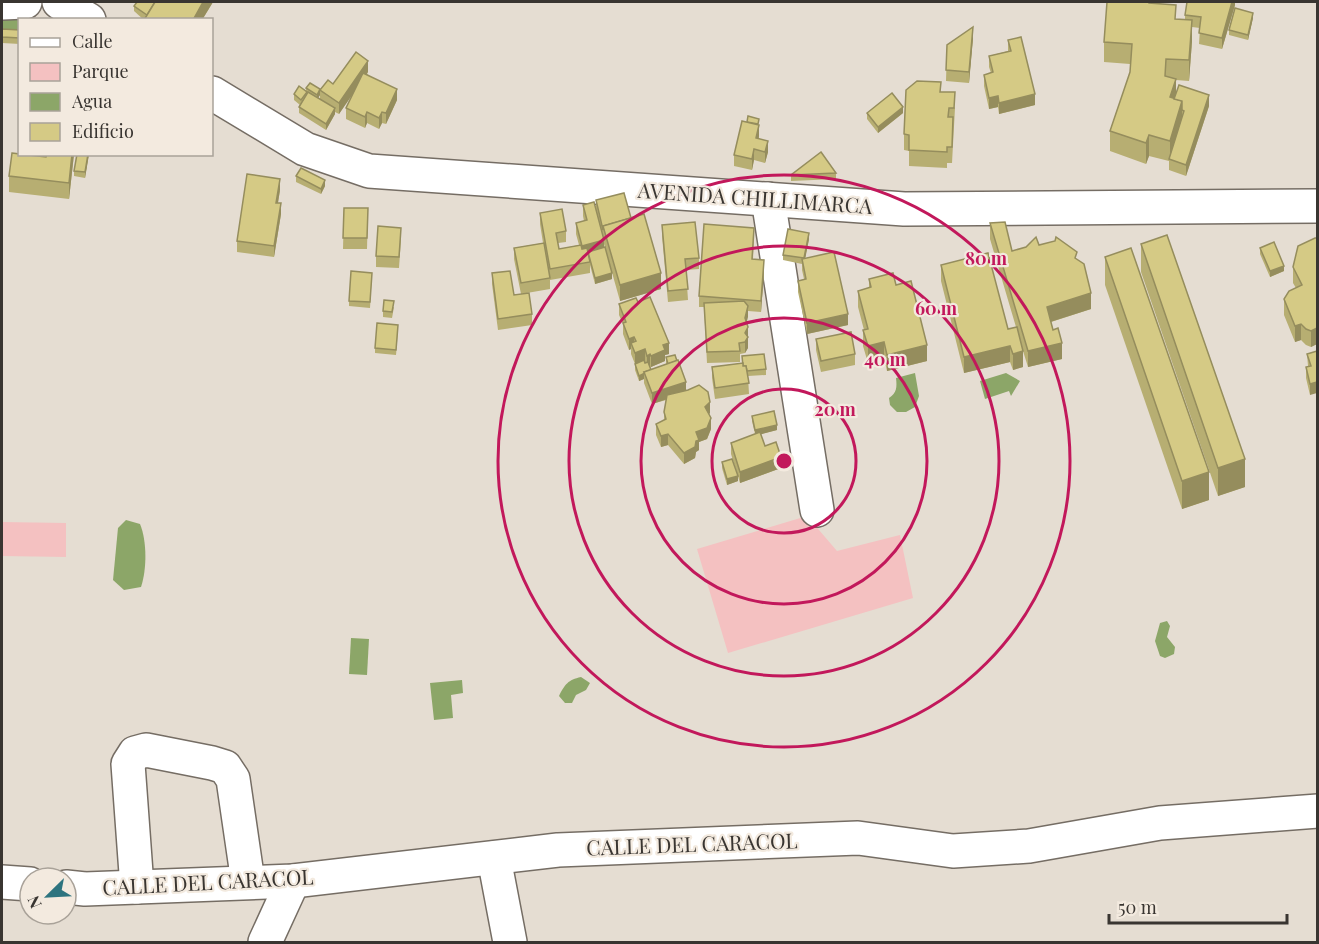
<svg xmlns="http://www.w3.org/2000/svg" width="1319" height="944" font-family="'Playfair Display',serif">
  <style>
    .green { fill: #f4c1c1 }
    .water { fill: #8ca668 }
    .lines { fill: none; stroke-linecap: round; stroke-linejoin: round }
    .canal { stroke: #8ca668; stroke-width: 26 }
    .minor-casing { stroke: #756d64; stroke-width: 36 }
    .minor { stroke: #fff; stroke-width: 33 }
    .wall { fill: #b7ae72 }
    .shaded-wall { fill: #958d5d }
    .building { fill: #d5ca85; stroke: #958d5d; stroke-width: 1.5 }
    .ring { fill: none; stroke: #c2185b; stroke-width: 3 }
    .labels { text-anchor: middle; stroke-width: 4.5; stroke-linejoin: round; paint-order: stroke }
    .street-label { font-size: 21px; fill: #393531; stroke: #f3eadf }
    .centre { fill: #c2185b; stroke: #f3eadf; stroke-width: 3 }
    .ring-label { font-size: 18px; text-anchor: middle; font-weight: bold; fill: #c2185b; stroke: #f3eadf; stroke-width: 4.5; stroke-linejoin: round; paint-order: stroke }
  </style>
  <rect width="100%" height="100%" fill="#e5ddd2"/>
  <g class="green">
    <polygon points="807,516 837,551 900,535 913,598 728,653 697,549"/>
    <polygon points="2,522 66,523 66,557 2,556"/>
  </g>
  <g class="water">
    <path d="M 915,373 L 919,396 L 915,407 L 906,412 L 897,412 L 890,405 L 889,398 C 897,393 897,387 896,378 Z"/>
    <polygon points="1006,373 1020,381 1011,396 1009,391 985,399 980,381"/>
    <path d="M 126,520 L 140,524 C 147,541 147,569 141,587 L 124,590 L 113,580 L 118,528 Z"/>
    <polygon points="1167,621 1170,626 1167,637 1175,647 1174,654 1165,658 1160,656 1155,641 1160,623"/>
    <polygon points="351,638 369,639 367,675 349,674"/>
    <path d="M 581,677 L 590,683 L 586,690 L 576,695 L 572,703 L 565,703 L 559,696 C 565,684 568,680 581,677 Z"/>
    <polygon points="462,680 463,693 451,695 453,718 434,720 430,683"/>
  </g>
  <g class="lines">
    <polyline class="canal" points="2,23 20,23"/>
    <g class="minor-casing">
      <g id="minor">
        <polyline points="59,2 89,20"/>
        <polyline points="2,3 25,2"/>
        <polyline points="212,93 305,149 369,171 904,209 1318,206"/>
        <polyline points="768,199 817,510"/>
        <polyline points="494,858 510,942"/>
        <polyline points="2,882 30,884"/>
        <polyline points="66,887 85,889 293,881 558,850 858,838 953,851 1029,846 1160,823 1318,811"/>
        <polyline points="137,887 128,764 135,753 146,750 212,763 225,767 233,779 248,882"/>
        <polyline points="265,942 293,881"/>
      </g>
    </g>
    <use href="#minor" class="minor"/>
  </g>
  <g class="wall">
    <polygon points="137,2 213,2 202,20 144,20 134,11 134,6"/>
    <polygon points="1150,2 1150,4 1176,19 1185,20 1185,15 1235,2 1235,5 1222,49 1199,44 1200,28 1192,27 1192,41 1189,81 1176,80 1176,93 1209,106 1186,176 1169,170 1169,161 1149,156 1146,164 1110,151 1110,131 1130,72 1130,64 1104,62 1104,42"/>
    <polygon points="1253,18 1248,40 1229,35 1229,30"/>
    <polygon points="2,29 20,30 20,44 2,43"/>
    <polygon points="973,38 969,83 946,81 947,45"/>
    <polygon points="1008,40 1035,105 999,114 998,107 989,109 984,86 984,75 991,73 989,67 989,56 1008,51"/>
    <polygon points="368,72 367,74 397,100 386,124 382,123 379,129 367,123 365,128 346,119 346,108 353,93 339,114 335,112 335,114 326,130 299,113 299,107 300,105 294,100 294,94 306,91 306,88 320,95 318,98 320,99 320,90"/>
    <polygon points="941,92 955,108 952,163 947,163 947,168 909,166 909,151 904,150 904,134"/>
    <polygon points="867,113 903,113 878,133 867,119"/>
    <polygon points="759,125 759,139 768,152 765,163 754,160 752,170 734,166 734,155"/>
    <polygon points="74,154 69,199 9,192 9,176 46,157"/>
    <polygon points="89,154 85,178 74,176 74,171"/>
    <polygon points="836,173 836,179 791,181 791,175"/>
    <polygon points="296,176 325,186 321,194 296,182"/>
    <polygon points="280,190 278,203 281,214 274,257 237,252 237,241"/>
    <polygon points="596,200 631,218 661,289 620,301 604,244 604,248 612,279 595,284 590,265 590,273 550,280 550,289 521,294 514,259 514,248 543,243 540,224 540,213 566,231 566,242 558,243 559,249 579,245 576,234 576,223 584,221 583,216 583,205 596,209"/>
    <polygon points="344,208 368,208 367,249 343,249"/>
    <polygon points="990,223 1012,251 1039,245 1077,260 1091,309 1051,322 1062,359 1028,367 1023,351 1023,367 1013,370 1010,362 964,373 941,281 941,265 1008,329 1016,327 990,239"/>
    <polygon points="662,225 699,258 699,269 686,270 688,300 668,302 662,236"/>
    <polygon points="1317,238 1317,345 1317,344 1311,347 1306,345 1301,340 1295,342 1284,315 1284,299 1296,288 1293,283 1293,267"/>
    <polygon points="401,239 399,268 376,267 376,256"/>
    <polygon points="754,239 753,259 764,271 761,312 748,311 746,322 748,327 748,348 745,353 740,354 740,362 707,363 704,307 699,307 699,296"/>
    <polygon points="809,239 805,258 848,325 807,334 798,292 798,281 804,279 802,270 802,264 783,260 783,255"/>
    <polygon points="1141,244 1245,487 1218,496 1141,272"/>
    <polygon points="1260,248 1284,271 1270,277 1260,254"/>
    <polygon points="1105,257 1209,500 1182,509 1105,285"/>
    <polygon points="372,273 370,308 349,306 349,301"/>
    <polygon points="492,273 532,314 532,325 498,330 492,284"/>
    <polygon points="869,279 896,285 927,361 887,371 884,358 868,363 863,346 863,330 864,330 858,307 858,291 869,288"/>
    <polygon points="619,304 669,354 665,355 665,361 651,367 649,366 651,370 666,364 666,357 686,391 710,413 709,414 711,429 707,439 699,442 699,450 696,452 695,458 684,464 668,445 661,447 656,435 656,424 664,420 664,412 666,400 652,404 644,383 644,379 639,381 635,370 635,364 631,354 631,349 629,350 623,334 623,324 619,315"/>
    <polygon points="394,307 392,318 383,317 383,311"/>
    <polygon points="398,330 396,355 375,353 375,348"/>
    <polygon points="816,339 855,354 855,365 821,372 816,350"/>
    <polygon points="1317,351 1310,395 1306,378 1306,367 1308,366 1307,354"/>
    <polygon points="742,356 766,369 766,375 748,376 749,394 715,399 712,378 712,367 742,363"/>
    <polygon points="752,416 777,430 761,434 765,446 781,468 740,483 731,454 731,443 755,434 752,421"/>
    <polygon points="722,462 738,481 727,485 722,468"/>
  </g>
  <g class="shaded-wall">
    <polygon points="203,2 213,2 202,20 193,20"/>
    <polygon points="1232,2 1235,2 1235,5 1222,49 1222,38"/>
    <polygon points="1253,13 1253,18 1248,40 1248,35"/>
    <polygon points="1192,20 1192,41 1189,81 1189,60"/>
    <polygon points="973,27 973,38 969,83 969,72"/>
    <polygon points="368,61 368,72 339,114 339,103"/>
    <polygon points="1176,79 1176,100 1170,97"/>
    <polygon points="320,89 320,95 317,100 317,95"/>
    <polygon points="397,89 397,100 386,124 386,113"/>
    <polygon points="1035,94 1035,105 999,114 999,103"/>
    <polygon points="1209,95 1209,106 1186,176 1186,165"/>
    <polygon points="998,96 998,107 989,109 989,98"/>
    <polygon points="1182,101 1182,122 1170,159 1170,141"/>
    <polygon points="903,107 903,113 878,133 878,127"/>
    <polygon points="335,108 335,114 326,130 326,124"/>
    <polygon points="367,112 367,123 365,128 365,117"/>
    <polygon points="382,112 382,123 379,129 379,118"/>
    <polygon points="759,125 759,136 756,149 756,138"/>
    <polygon points="1149,135 1149,156 1146,164 1146,143"/>
    <polygon points="768,141 768,152 765,163 765,152"/>
    <polygon points="754,149 754,160 752,170 752,159"/>
    <polygon points="72,154 74,154 69,199 69,183"/>
    <polygon points="88,154 89,154 85,178 85,172"/>
    <polygon points="280,179 280,190 276,214 276,203"/>
    <polygon points="325,180 325,186 321,194 321,189"/>
    <polygon points="281,203 281,214 274,257 274,246"/>
    <polygon points="809,233 809,239 804,265 804,259"/>
    <polygon points="604,240 604,251 582,257 582,246"/>
    <polygon points="764,260 764,271 761,312 761,301"/>
    <polygon points="1284,266 1284,271 1270,277 1270,271"/>
    <polygon points="612,273 612,279 595,284 595,278"/>
    <polygon points="661,273 661,289 620,301 620,285"/>
    <polygon points="1091,293 1091,309 1047,323 1047,307"/>
    <polygon points="748,306 748,317 745,329 745,318"/>
    <polygon points="848,314 848,325 807,334 807,323"/>
    <polygon points="1301,324 1301,340 1295,342 1295,326"/>
    <polygon points="748,327 748,348 745,353 745,333"/>
    <polygon points="1317,328 1317,344 1311,347 1311,331"/>
    <polygon points="634,337 634,348 631,343 631,349 629,350 629,339"/>
    <polygon points="884,342 884,358 868,363 868,346"/>
    <polygon points="669,343 669,354 665,355 665,361 651,367 651,356 663,345"/>
    <polygon points="1062,343 1062,359 1028,367 1028,351"/>
    <polygon points="927,345 927,361 887,371 887,355"/>
    <polygon points="1010,346 1010,362 964,373 964,357"/>
    <polygon points="645,349 645,360 635,364 635,353"/>
    <polygon points="1023,351 1023,367 1013,370 1013,354"/>
    <polygon points="650,354 650,365 647,366 647,356"/>
    <polygon points="644,374 644,379 639,381 639,376"/>
    <polygon points="686,382 686,393 652,404 652,393"/>
    <polygon points="1317,382 1317,393 1310,395 1310,384"/>
    <polygon points="710,402 710,413 705,418 705,407"/>
    <polygon points="711,418 711,429 707,439 699,442 699,450 696,452 695,458 684,464 684,453 696,432"/>
    <polygon points="777,425 777,430 755,436 755,430"/>
    <polygon points="668,434 668,445 661,447 661,436"/>
    <polygon points="781,457 781,468 740,483 740,472"/>
    <polygon points="1245,459 1245,487 1218,496 1218,468"/>
    <polygon points="1209,472 1209,500 1182,509 1182,481"/>
    <polygon points="738,476 738,481 727,485 727,479"/>
  </g>
  <g class="building">
    <polygon points="137,2 155,2 147,15 134,6"/>
    <polygon points="155,2 203,2 193,20 144,20"/>
    <polygon points="1107,2 1149,2 1149,3 1176,5 1175,19 1192,20 1189,60 1166,59 1165,76 1176,79 1170,97 1182,101 1170,141 1149,135 1146,143 1110,131 1130,72 1132,44 1104,42"/>
    <polygon points="1187,2 1232,2 1222,38 1199,33 1201,17 1185,15"/>
    <polygon points="1235,8 1253,13 1248,35 1229,30"/>
    <polygon points="973,27 969,72 946,70 947,45"/>
    <polygon points="2,29 20,30 20,38 2,37"/>
    <polygon points="1021,37 1035,94 999,103 998,96 989,98 984,75 993,72 989,56 1011,51 1008,40"/>
    <polygon points="356,52 368,61 339,103 320,90 328,80 333,84"/>
    <polygon points="363,73 397,89 386,113 382,112 379,118 367,112 365,117 346,108"/>
    <polygon points="917,81 941,82 940,92 955,92 954,108 949,108 948,117 953,117 952,147 947,147 947,152 909,150 909,135 904,134 906,90"/>
    <polygon points="310,83 320,89 317,95 306,88"/>
    <polygon points="1179,85 1209,95 1186,165 1169,159 1184,111 1182,110 1182,101 1174,99"/>
    <polygon points="299,86 307,92 301,100 294,94"/>
    <polygon points="308,92 335,108 326,124 299,107"/>
    <polygon points="892,93 903,107 878,127 867,113"/>
    <polygon points="748,116 759,119 758,124 747,122"/>
    <polygon points="742,121 759,125 756,138 768,141 765,152 754,149 752,159 734,155"/>
    <polygon points="821,152 836,173 791,175"/>
    <polygon points="12,153 20,154 46,157 47,154 72,154 69,183 9,176"/>
    <polygon points="77,154 88,154 85,172 74,171"/>
    <polygon points="301,168 325,180 321,189 296,176"/>
    <polygon points="247,174 280,179 276,203 281,203 274,246 237,241"/>
    <polygon points="624,193 631,218 603,226 603,230 596,200"/>
    <polygon points="594,202 604,240 582,246 576,223 587,220 583,205"/>
    <polygon points="344,208 368,208 367,238 343,238"/>
    <polygon points="562,209 566,231 556,233 559,249 581,245 582,249 587,248 590,262 550,269 540,213"/>
    <polygon points="644,214 661,273 620,285 603,226"/>
    <polygon points="695,222 699,258 685,259 688,289 668,291 662,225"/>
    <polygon points="1005,222 1012,251 1026,247 1036,237 1039,245 1055,241 1056,237 1077,252 1075,258 1084,264 1091,293 1047,307 1053,330 1058,328 1062,343 1028,351 990,223"/>
    <polygon points="704,224 754,228 752,259 764,260 761,301 699,296"/>
    <polygon points="378,226 401,228 399,257 376,256"/>
    <polygon points="788,229 809,233 804,258 783,255"/>
    <polygon points="1167,235 1245,459 1218,468 1141,244"/>
    <polygon points="1315,238 1317,238 1317,329 1317,328 1311,331 1306,329 1301,324 1295,326 1284,299 1289,291 1302,285 1293,267 1298,246"/>
    <polygon points="1274,242 1284,266 1270,271 1260,248"/>
    <polygon points="544,243 550,278 521,283 514,248"/>
    <polygon points="605,247 612,273 595,278 588,252"/>
    <polygon points="1131,248 1209,472 1182,481 1105,257"/>
    <polygon points="834,252 848,314 807,323 798,281 806,279 802,259"/>
    <polygon points="988,253 1008,329 1017,327 1023,351 1013,354 1010,346 964,357 941,265"/>
    <polygon points="351,271 372,273 370,302 349,301"/>
    <polygon points="510,271 514,295 529,293 532,314 498,319 492,273"/>
    <polygon points="893,273 896,285 911,281 927,345 887,355 884,342 868,346 863,330 868,329 858,291 871,287 869,279"/>
    <polygon points="650,297 669,343 663,345 665,350 651,356 650,354 647,356 645,349 635,353 631,343 636,341 634,337 629,339 623,323 626,322 619,304 636,298 638,302"/>
    <polygon points="384,300 394,301 392,312 383,311"/>
    <polygon points="744,301 748,306 745,318 748,327 745,333 748,337 745,342 739,343 740,351 707,352 704,303"/>
    <polygon points="377,323 398,325 396,350 375,348"/>
    <polygon points="851,332 855,354 821,361 816,339"/>
    <polygon points="1317,351 1317,382 1310,384 1306,367 1311,366 1307,354"/>
    <polygon points="764,354 766,369 747,371 746,366 743,366 742,356"/>
    <polygon points="675,355 677,361 668,364 666,357"/>
    <polygon points="644,360 645,363 648,362 651,370 644,372 645,373 639,376 635,364"/>
    <polygon points="678,360 686,382 652,393 644,372"/>
    <polygon points="743,363 743,366 746,366 749,383 715,388 712,367"/>
    <polygon points="699,385 708,392 710,402 705,407 711,418 707,428 696,432 699,440 696,441 695,447 684,453 668,434 661,436 656,424 666,419 664,412 667,395 688,390"/>
    <polygon points="774,411 777,425 755,430 752,416"/>
    <polygon points="760,432 765,446 776,442 781,457 740,472 731,443"/>
    <polygon points="732,459 738,476 727,479 722,462"/>
  </g>
  <g class="ring">
    <circle cx="784" cy="461" r="72"/>
    <circle cx="784" cy="461" r="143"/>
    <circle cx="784" cy="461" r="215"/>
    <circle cx="784" cy="461" r="286"/>
  </g>
  <g class="labels">
    <g class="street-label">
      <text transform="translate(755 199) rotate(4)" y="7">AVENIDA CHILLIMARCA</text>
      <text transform="translate(692 845) rotate(-2)" y="7">CALLE DEL CARACOL</text>
      <text transform="translate(208 883) rotate(-3)" y="7">CALLE DEL CARACOL</text>
    </g>
  </g>
  <circle cx="784" cy="461" r="9" class="centre"/>
  <g class="ring-label">
    <text x="986" y="265">80 m</text>
    <text x="936" y="315">60 m</text>
    <text x="885" y="366">40 m</text>
    <text x="835" y="416">20 m</text>
  </g>
  <rect width="1319" height="944" fill="none" stroke="#393531" stroke-width="6"/>
  <rect x="18" y="18" width="195" height="138" fill="#f3eadf" stroke="#a9a299" stroke-width="1.5"/>
  <rect x="30" y="38" width="30" height="9" fill="#ffffff" stroke="#a9a299" stroke-width="1.5"/>
  <text x="72" y="48" font-size="18" fill="#393531">Calle</text>
  <rect x="30" y="63" width="30" height="18" fill="#f4c1c1" stroke="#a9a299" stroke-width="1.5"/>
  <text x="72" y="78" font-size="18" fill="#393531">Parque</text>
  <rect x="30" y="93" width="30" height="18" fill="#8ca668" stroke="#a9a299" stroke-width="1.5"/>
  <text x="72" y="108" font-size="18" fill="#393531">Agua</text>
  <rect x="30" y="123" width="30" height="18" fill="#d5ca85" stroke="#a9a299" stroke-width="1.5"/>
  <text x="72" y="138" font-size="18" fill="#393531">Edificio</text>
  <g transform="translate(48 896) rotate(246)"><circle r="28" fill="#f3eadf" stroke="#a9a299" stroke-width="1.5"/>
  <path d="M0-4.5L10 22L0 15L-10 22Z" fill="#2d747f"/>
  <text y="-9" font-size="16" font-weight="bold" text-anchor="middle" fill="#393531">N</text>
  </g>
  <path d="M1109 914v9h178v-9" fill="none" stroke="#393531" stroke-width="3"/>
  <text x="1118" y="914" font-size="18" fill="#393531" stroke="#f3eadf" stroke-width="4.5" paint-order="stroke">50 m</text>
</svg>
